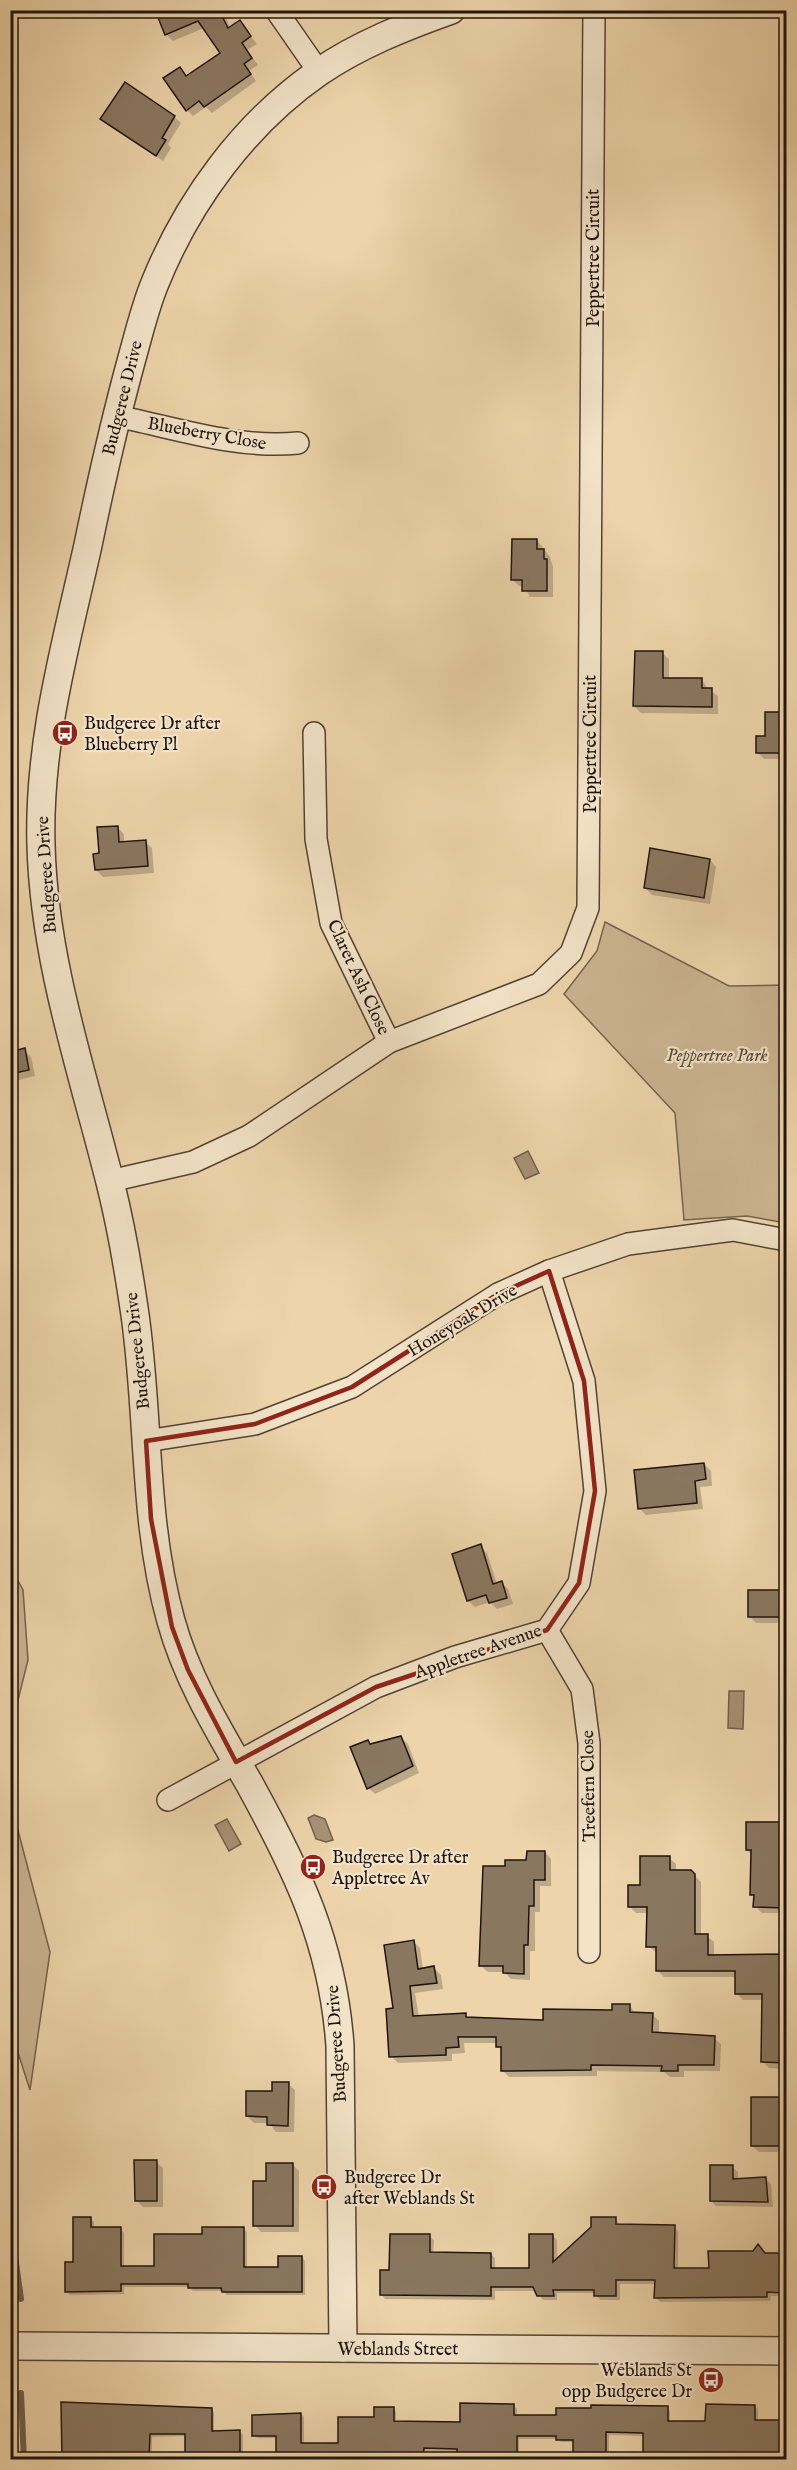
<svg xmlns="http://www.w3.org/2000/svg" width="797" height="2470" font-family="'IM FELL English',serif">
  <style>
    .green { fill: #cab390; stroke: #746350; stroke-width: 1.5 }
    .water { fill: #a79275; stroke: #715f4c; stroke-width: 1.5 }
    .shadow { fill: #0003 }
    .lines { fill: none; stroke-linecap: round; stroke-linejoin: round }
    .stream { stroke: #715f4c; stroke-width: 6 }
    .building { fill: #8a7760; stroke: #1f130f; stroke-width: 1.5 }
    .minor-casing { stroke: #524336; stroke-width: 24 }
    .tertiary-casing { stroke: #524336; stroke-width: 30 }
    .minor { stroke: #f3e3c8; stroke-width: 21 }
    .tertiary { stroke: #f3e3c8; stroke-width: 27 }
    .marked { fill: none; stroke: #8f2418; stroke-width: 4.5; stroke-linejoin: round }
    .labels { text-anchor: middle; stroke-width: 4.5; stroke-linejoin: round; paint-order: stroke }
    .street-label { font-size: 18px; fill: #1f130f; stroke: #f3e3c8 }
    .poi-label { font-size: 18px; fill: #1f130f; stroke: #f3e3c8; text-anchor: start }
    .park-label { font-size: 18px; font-style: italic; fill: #5b4b3c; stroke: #f3e3c8 }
  </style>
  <rect width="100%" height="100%" fill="#edd4aa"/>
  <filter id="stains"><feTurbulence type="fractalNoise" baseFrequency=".00333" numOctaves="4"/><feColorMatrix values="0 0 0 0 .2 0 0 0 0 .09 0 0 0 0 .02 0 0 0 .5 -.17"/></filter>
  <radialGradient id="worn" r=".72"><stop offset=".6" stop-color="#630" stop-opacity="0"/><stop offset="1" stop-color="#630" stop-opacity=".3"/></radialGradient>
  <g class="green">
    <polygon points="605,922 729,986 786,985 786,1223 747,1216 684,1220 675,1113 564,994 597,951"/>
    <polygon points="11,1568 23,1590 28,1660 11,1728"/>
    <polygon points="10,1800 50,1952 30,2090 11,2031"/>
  </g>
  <g class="water">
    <polygon points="528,1151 539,1173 525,1179 514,1158"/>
    <polygon points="729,1691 744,1691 743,1729 728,1728"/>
    <polygon points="314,1815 325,1819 333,1840 326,1842 316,1839 308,1818"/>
    <polygon points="227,1819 241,1844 229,1851 215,1825"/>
  </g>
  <g class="shadow">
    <polygon points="156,10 223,10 230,28 239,22 257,44 247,50 258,65 249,71 256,81 212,113 206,107 193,116 187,110 179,69 187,77 222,53 204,28 173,41 167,35"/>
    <polygon points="174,117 181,123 168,144 171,148 163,161 102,119"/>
    <polygon points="537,540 550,557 553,567 553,597 530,597 524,586 519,586 513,580"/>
    <polygon points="662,653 669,659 669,679 702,680 708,689 718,696 718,714 641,713 634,706"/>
    <polygon points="767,713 786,713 786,759 764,759 757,752 767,737"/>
    <polygon points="117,827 124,834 124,843 145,842 152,848 154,873 103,877 96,870"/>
    <polygon points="710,860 716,867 710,904 652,895 645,888"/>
    <polygon points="10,953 14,969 10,970"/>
    <polygon points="10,1033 15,1037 18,1052 24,1050 31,1057 35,1076 15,1081 10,1076"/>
    <polygon points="704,1464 711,1471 712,1486 700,1487 703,1509 646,1515 639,1508"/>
    <polygon points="480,1546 487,1553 497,1584 501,1583 508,1589 513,1604 497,1609 490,1602 475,1607 468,1601 454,1555"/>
    <polygon points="749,1591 786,1591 786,1623 756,1623 749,1616"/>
    <polygon points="401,1738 408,1744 419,1773 375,1794 368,1788 368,1742 372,1745"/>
    <polygon points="747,1824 786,1824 786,1913 762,1913 755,1906 755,1898 752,1894 752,1855 747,1850"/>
    <polygon points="545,1852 551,1859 551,1886 540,1886 540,1912 535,1912 535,1951 530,1951 530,1980 511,1979 504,1972 488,1972 481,1966 506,1868"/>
    <polygon points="669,1858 676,1864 676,1871 690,1871 701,1882 701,1936 707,1936 714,1942 714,1956 786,1956 786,2069 769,2068 763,2062 763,2000 743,2000 736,1993 736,1977 664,1977 657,1970 657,1953 648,1946 648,1913 636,1913 629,1906 641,1887"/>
    <polygon points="413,1941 420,1948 423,1969 434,1968 441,1975 443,1989 415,1993 419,2017 465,2014 470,2019 545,2022 614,2011 629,2005 636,2014 652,2014 659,2021 659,2034 714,2038 721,2044 720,2071 684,2071 684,2077 670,2077 664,2072 597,2071 597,2076 509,2077 503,2071 503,2052 497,2043 464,2043 465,2053 452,2054 452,2061 398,2063 391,2056 395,2010"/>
    <polygon points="288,2084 295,2090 294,2132 276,2132 269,2123 254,2123 247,2116"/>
    <polygon points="753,2098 786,2098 786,2152 759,2152 752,2146"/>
    <polygon points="156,2162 163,2168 163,2207 143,2207 136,2200"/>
    <polygon points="293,2165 299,2171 299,2232 261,2232 255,2225"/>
    <polygon points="732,2167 738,2172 738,2180 765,2178 771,2184 773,2207 716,2206 711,2201"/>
    <polygon points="90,2218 94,2222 94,2229 121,2229 124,2233 124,2267 156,2267 203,2235 244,2229 247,2232 247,2269 280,2269 302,2257 305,2261 305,2295 227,2295 223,2291 193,2291 189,2287 124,2287 124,2294 70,2295 67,2292"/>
    <polygon points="616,2219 620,2226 674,2227 678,2231 678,2270 710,2270 765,2254 786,2255 786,2296 771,2296 770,2301 660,2302 656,2297 656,2284 620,2284 620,2300 600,2300 595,2293 557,2293 557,2300 543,2300 536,2291 495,2291 495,2300 385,2299 381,2294 391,2271 429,2236 434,2240 433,2254 491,2254 495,2258 495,2269 531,2269 552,2235 557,2240 557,2261"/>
    <polygon points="514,2406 517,2409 517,2417 558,2417 667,2408 670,2411 670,2422 707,2423 755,2406 758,2409 758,2421 786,2422 786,2460 645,2460 645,2436 609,2435 609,2460 574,2460 575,2442 561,2442 558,2439 519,2439 519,2460 277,2460 277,2438 257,2438 254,2435 301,2414 304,2417 304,2445 339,2445 393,2408 396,2412 396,2423 461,2423"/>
    <polygon points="211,2409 214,2413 214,2432 240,2432 243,2435 243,2460 187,2460 187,2436 152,2437 152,2459 63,2460"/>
  </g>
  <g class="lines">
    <g class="stream">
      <polyline points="10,2220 21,2299"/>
      <polyline points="21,2393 24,2460"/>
    </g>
  </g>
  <g class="building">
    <polygon points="155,10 223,10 220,12 228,28 240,20 251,36 242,43 252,58 244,64 251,74 204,107 199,101 186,111 163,78 180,67 186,76 220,53 198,21 165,35"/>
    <polygon points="125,82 175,116 162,138 166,140 156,156 100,119"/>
    <polygon points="512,539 537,539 537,549 544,549 544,559 547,559 547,591 522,591 522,580 511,580"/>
    <polygon points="635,651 663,651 663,678 702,678 702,688 712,688 712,707 633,706"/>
    <polygon points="765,712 786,712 786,753 756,753 756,736 765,736"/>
    <polygon points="118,826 119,842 146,840 148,866 95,870 93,854 99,853 97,827"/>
    <polygon points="650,848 710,859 704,898 644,888"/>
    <polygon points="25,1048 29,1070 10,1074 10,1052"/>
    <polygon points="704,1463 706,1479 695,1481 697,1503 638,1509 634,1470"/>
    <polygon points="481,1544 493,1584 502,1581 507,1598 489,1603 486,1595 467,1601 452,1554"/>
    <rect x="748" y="1590" width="38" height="27"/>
    <polygon points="401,1736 413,1766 367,1789 350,1747 368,1740 370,1744"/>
    <polygon points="746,1822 786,1822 786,1908 753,1907 754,1895 750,1895 751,1850 746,1850"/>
    <polygon points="527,1851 545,1851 545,1880 534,1880 534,1906 529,1906 528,1945 524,1945 524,1974 503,1973 503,1966 479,1966 483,1866 505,1866 505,1860 526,1860"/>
    <polygon points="640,1856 670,1856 670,1870 691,1870 695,1874 695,1934 708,1934 708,1955 786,1954 786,2063 761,2062 762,1994 735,1994 735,1971 656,1971 656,1947 646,1947 647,1907 628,1907 628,1885 640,1885"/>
    <polygon points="414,1940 418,1969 434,1966 437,1983 410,1986 413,2016 466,2013 466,2017 543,2020 543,2009 612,2010 612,2004 630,2004 630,2012 653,2013 652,2032 715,2036 714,2065 678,2065 678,2071 661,2071 662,2066 591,2065 591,2070 501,2071 501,2047 496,2047 496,2037 458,2037 459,2047 446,2048 446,2055 389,2057 386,2009 393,2008 384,1945"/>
    <polygon points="272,2082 289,2082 288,2126 267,2125 267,2117 246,2116 246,2091 272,2091"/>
    <rect x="751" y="2097" width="35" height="49"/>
    <polygon points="134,2160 157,2160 157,2201 135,2201"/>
    <polygon points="266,2163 293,2163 293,2226 253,2226 253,2181 266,2181"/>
    <polygon points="710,2165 733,2165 733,2179 766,2177 768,2202 710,2201"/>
    <polygon points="73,2217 91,2217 91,2227 121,2227 121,2266 154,2266 154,2234 202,2234 202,2227 244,2227 244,2267 278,2267 278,2256 302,2256 302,2292 222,2292 221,2288 188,2288 188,2284 121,2284 121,2291 65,2292 65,2262 73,2262"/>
    <polygon points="591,2217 616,2217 616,2224 675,2225 674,2268 709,2268 708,2251 753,2251 758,2244 765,2253 786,2253 786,2293 767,2292 767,2297 654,2298 655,2280 616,2280 616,2296 594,2296 594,2290 553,2290 554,2296 537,2296 533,2287 491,2287 491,2296 380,2295 380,2270 389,2270 390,2234 430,2234 430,2252 491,2253 491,2268 529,2268 529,2234 553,2234 553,2262 591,2227"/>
    <polygon points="61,2402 212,2408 212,2431 240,2430 240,2460 185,2460 185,2434 150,2434 149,2457 62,2460"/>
    <polygon points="460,2403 514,2404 514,2415 556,2415 556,2408 591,2408 591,2405 668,2406 668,2421 705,2421 706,2404 755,2405 755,2420 780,2420 785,2424 784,2460 643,2460 643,2433 606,2432 606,2460 573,2460 573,2440 556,2440 556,2436 517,2436 517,2460 457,2460 457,2449 424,2448 423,2460 276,2460 276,2436 252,2436 252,2415 301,2413 301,2443 338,2443 338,2417 374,2417 374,2407 394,2407 394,2421 460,2422"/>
  </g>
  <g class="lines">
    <g class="minor-casing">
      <g id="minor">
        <polyline points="276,10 319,72"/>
        <path d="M 116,416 C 175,428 237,449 298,443"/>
        <polyline points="314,733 316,839 331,923 389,1042"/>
        <polyline points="110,1181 193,1162 249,1136 389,1042 539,984 571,953 588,908 594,10"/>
        <polyline points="146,1441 255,1424 352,1387 498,1294 549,1271 628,1244 733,1230 786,1240"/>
        <polyline points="547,1630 582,1689 589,1743 589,1952"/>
        <polyline points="168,1800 376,1687 455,1657 547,1630 579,1583 595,1491 584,1381 549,1271"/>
      </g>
    </g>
    <g class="tertiary-casing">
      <g id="tertiary">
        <polyline points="10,2346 786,2351"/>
        <path d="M 343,2348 L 340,2046 C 333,1944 298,1872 249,1783 C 219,1731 187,1679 171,1621 C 142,1518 150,1412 134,1308 C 128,1267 121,1226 111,1186 C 83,1073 44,962 41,845 C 38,742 66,644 88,545 C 101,482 115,420 132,358 C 139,333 145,307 155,283 C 188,201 245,123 319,72 C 358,45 406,26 451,10"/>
      </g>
    </g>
    <use href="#minor" class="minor"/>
    <use href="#tertiary" class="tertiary"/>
  </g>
  <path class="marked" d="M 549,1271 L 584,1381 L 595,1491 L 579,1583 L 547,1630 L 376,1687 L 236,1762 L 188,1670 L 172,1627 L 151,1519 L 146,1441 L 255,1424 L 352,1387 L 498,1294 Z"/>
  <defs>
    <g id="bus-disc" transform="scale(1.35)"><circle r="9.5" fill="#8f2418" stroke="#f3e3c8"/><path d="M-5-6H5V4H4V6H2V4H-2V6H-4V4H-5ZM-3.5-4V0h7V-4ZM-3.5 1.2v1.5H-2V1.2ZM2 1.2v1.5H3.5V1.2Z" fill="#fff"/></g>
  </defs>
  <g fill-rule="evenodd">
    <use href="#bus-disc" x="65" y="733"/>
    <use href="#bus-disc" x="313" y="1867"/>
    <use href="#bus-disc" x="324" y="2187"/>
    <use href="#bus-disc" x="711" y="2380"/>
  </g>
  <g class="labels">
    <g class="street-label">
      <text transform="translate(593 258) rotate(-90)" y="6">Peppertree Circuit</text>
      <text transform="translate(122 398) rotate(-76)" y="6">Budgeree Drive</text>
      <text transform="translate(207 433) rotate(10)" y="6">Blueberry Close</text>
      <text transform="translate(590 744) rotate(-90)" y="6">Peppertree Circuit</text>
      <text transform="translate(46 875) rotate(-94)" y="6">Budgeree Drive</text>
      <text transform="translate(359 977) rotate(65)" y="6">Claret Ash Close</text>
      <text transform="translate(462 1320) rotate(-31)" y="6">Honeyoak Drive</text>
      <text transform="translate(137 1351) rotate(-96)" y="6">Budgeree Drive</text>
      <text transform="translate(478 1651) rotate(-19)" y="6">Appletree Avenue</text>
      <text transform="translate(588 1786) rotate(-91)" y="6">Treefern Close</text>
      <text transform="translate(336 2044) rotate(-94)" y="6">Budgeree Drive</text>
      <text x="398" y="2355">Weblands Street</text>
    </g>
    <g class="poi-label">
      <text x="84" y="729">Budgeree Dr after<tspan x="84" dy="21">Blueberry Pl</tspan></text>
      <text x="332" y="1863">Budgeree Dr after<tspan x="332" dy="21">Appletree Av</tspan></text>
      <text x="344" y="2183">Budgeree Dr<tspan x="344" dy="21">after Weblands St</tspan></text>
      <text x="692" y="2376" text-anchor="end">Weblands St<tspan x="692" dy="21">opp Budgeree Dr</tspan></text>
    </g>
    <g class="park-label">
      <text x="717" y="1061">Peppertree Park</text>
    </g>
  </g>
  <rect width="797" height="2470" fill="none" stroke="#edd4aa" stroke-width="36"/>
  <rect x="12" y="12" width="773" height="2446" fill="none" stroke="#1f130f" stroke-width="3"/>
  <rect x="18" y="18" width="761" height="2434" fill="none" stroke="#1f130f" stroke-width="1.5"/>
  <rect width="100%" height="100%" filter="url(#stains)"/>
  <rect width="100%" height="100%" fill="url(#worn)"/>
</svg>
